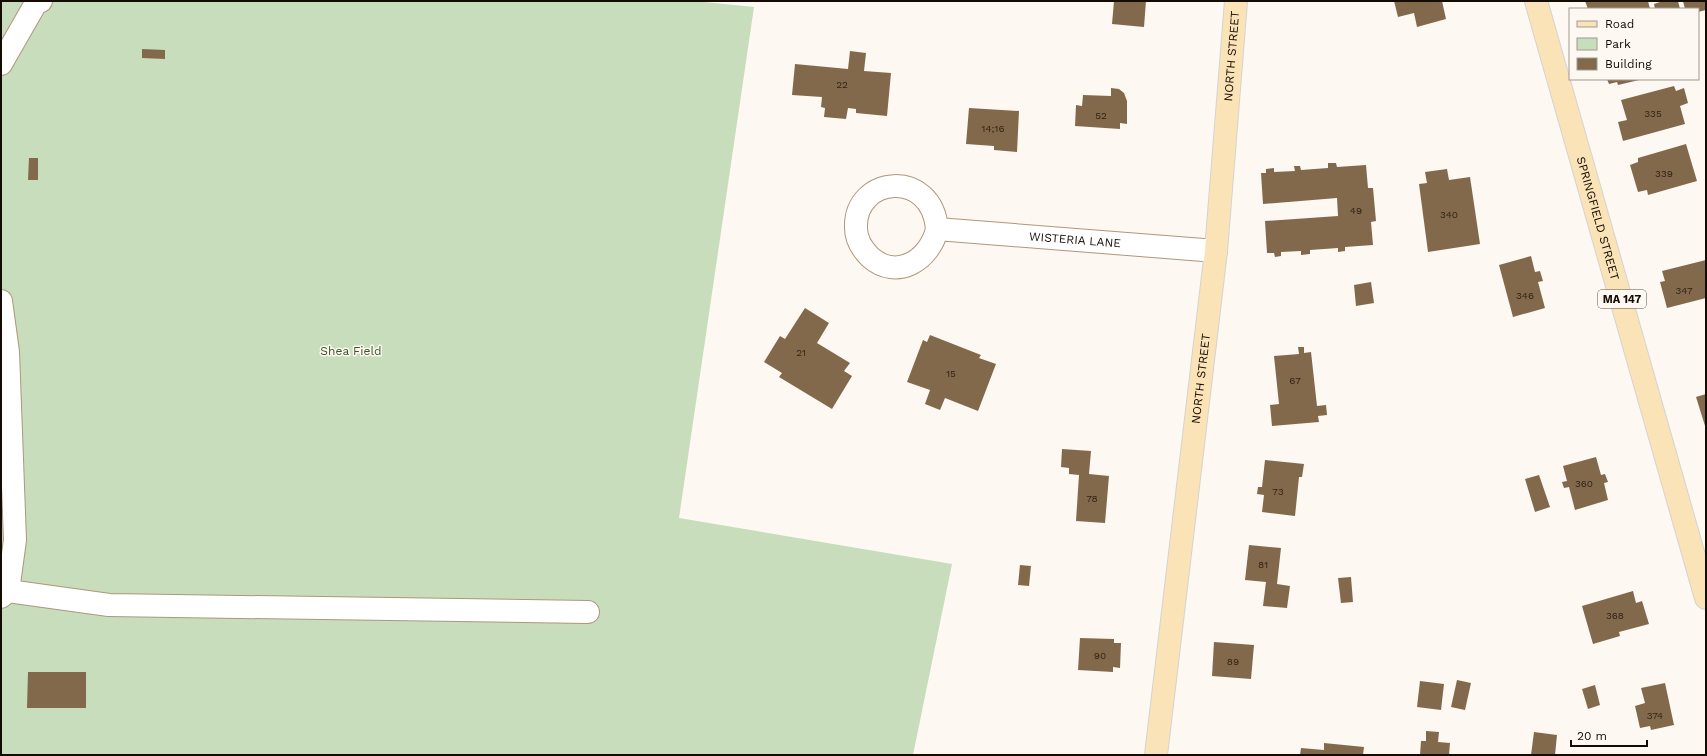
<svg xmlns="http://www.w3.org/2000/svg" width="1707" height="756" font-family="'Work Sans',sans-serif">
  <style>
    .green { fill: #c7ddbb }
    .building { fill: #83694c }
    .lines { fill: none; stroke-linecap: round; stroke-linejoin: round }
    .minor-casing { stroke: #af977c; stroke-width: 24 }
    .major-casing { stroke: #d5d3d2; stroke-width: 24 }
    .minor { stroke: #fff; stroke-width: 22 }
    .major { stroke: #fbe3b8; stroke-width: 22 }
    .labels { text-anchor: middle; stroke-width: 3; stroke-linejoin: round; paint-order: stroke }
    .number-label { font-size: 10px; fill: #302215 }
    .shield { fill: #fdf8f2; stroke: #5a524b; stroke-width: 1 }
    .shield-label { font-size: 11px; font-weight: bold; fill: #140b03 }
    .street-label { font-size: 12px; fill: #140b03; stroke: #fdf8f2 }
    .park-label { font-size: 12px; fill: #375423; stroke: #fdf8f2 }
  </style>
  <rect width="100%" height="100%" fill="#fdf8f2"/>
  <polygon class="green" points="1,1 694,1 754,7 679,518 952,564 913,755 1,755"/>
  <g class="building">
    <polygon points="1114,1 1146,1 1144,27 1112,24"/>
    <polygon points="1394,1 1442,1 1446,19 1417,27 1414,13 1398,17"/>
    <polygon points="1585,1 1648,1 1650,9 1588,9"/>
    <polygon points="1663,1 1678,1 1680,9 1655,9 1654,4"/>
    <polygon points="1683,1 1706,1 1706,10 1698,12 1698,9 1685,9"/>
    <polygon points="142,49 165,50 165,59 142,58"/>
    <polygon points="850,51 866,53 864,71 891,73 887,116 856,113 856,109 848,108 846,119 824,117 825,108 821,107 822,97 792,95 795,64 848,69"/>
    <polygon points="1607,79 1639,79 1639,80 1618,85 1617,82 1609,84"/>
    <polygon points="1674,86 1676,91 1684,88 1688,103 1680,106 1685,124 1623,141 1618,122 1627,120 1621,100"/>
    <polygon points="1111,88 1119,89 1124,93 1127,101 1127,124 1120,123 1120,129 1075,126 1076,105 1082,106 1083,95 1111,96"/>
    <polygon points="969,108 1019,111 1017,152 994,150 994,146 966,144"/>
    <polygon points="1686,144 1697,181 1648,195 1647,190 1638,192 1630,165 1638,162 1638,158"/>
    <polygon points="29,158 38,158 38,180 28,180"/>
    <polygon points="1328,163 1336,163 1337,167 1366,165 1368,188 1373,188 1376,221 1371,222 1373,245 1345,247 1345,251 1338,252 1338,248 1310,250 1310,254 1301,255 1301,251 1281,252 1281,256 1275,257 1274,253 1267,253 1265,221 1338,216 1337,198 1263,204 1261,173 1266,173 1266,169 1274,168 1274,172 1295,171 1294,166 1300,166 1301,170 1328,168"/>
    <polygon points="1447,169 1449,180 1470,177 1480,244 1428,252 1419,184 1427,183 1425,172"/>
    <polygon points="1531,256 1535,272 1540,271 1543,281 1538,282 1545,308 1513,317 1499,265"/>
    <polygon points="1706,260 1706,298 1667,308 1660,282 1665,281 1662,271"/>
    <polygon points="1371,282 1374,303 1356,306 1354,285"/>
    <polygon points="805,308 829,323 817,343 850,363 844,371 852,376 832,409 779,377 782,373 764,362 780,336 785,339"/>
    <polygon points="930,335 981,355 979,358 996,364 978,411 945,398 940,410 925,404 930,390 907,382 923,340 927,342"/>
    <polygon points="1298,347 1304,347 1304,353 1311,352 1317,406 1326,405 1327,415 1318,416 1319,422 1272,426 1270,405 1279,404 1274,356 1299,354"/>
    <polygon points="1706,394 1706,429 1696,397"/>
    <polygon points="1062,449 1091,451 1089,474 1109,476 1105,523 1076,521 1079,475 1069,474 1069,468 1061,467"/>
    <polygon points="1596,457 1601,475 1605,474 1608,482 1604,483 1608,500 1575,510 1569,487 1564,488 1562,482 1567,481 1563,466"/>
    <polygon points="1265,460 1304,464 1302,477 1299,477 1295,516 1262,512 1264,495 1257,494 1258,487 1262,487"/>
    <polygon points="1539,475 1550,507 1535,512 1525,479"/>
    <polygon points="1249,545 1281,548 1277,584 1290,586 1287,608 1263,606 1266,582 1245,580"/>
    <polygon points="1020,565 1031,566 1029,586 1018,585"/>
    <polygon points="1351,577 1353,602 1341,603 1338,578"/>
    <polygon points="1633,591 1636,603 1642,601 1649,624 1619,632 1620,636 1593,644 1582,606"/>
    <polygon points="1080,638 1114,639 1114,643 1121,643 1120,668 1113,667 1113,672 1078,670"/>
    <polygon points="1214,642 1254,645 1251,679 1212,676"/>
    <polygon points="28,672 86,672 86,708 27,708"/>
    <polygon points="1457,680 1471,683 1465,710 1451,707"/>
    <polygon points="1420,681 1444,684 1441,710 1417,707"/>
    <polygon points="1665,683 1674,725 1651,730 1650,726 1640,728 1635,706 1645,703 1641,688"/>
    <polygon points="1595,685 1600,705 1588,709 1582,689"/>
    <polygon points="1426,731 1439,732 1438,742 1450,743 1449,755 1420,755 1421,741 1426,741"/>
    <polygon points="1534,732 1557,735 1555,755 1531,755"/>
    <polygon points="1324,743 1364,747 1363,755 1300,755 1301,748 1324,750"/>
  </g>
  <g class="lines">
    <g class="minor-casing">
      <g id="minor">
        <polyline points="1,64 36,3 41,1"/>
        <path id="s1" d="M 937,229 C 930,260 897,281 870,257 C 862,249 856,239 856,228 C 854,176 932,168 937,229 L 1216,251"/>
        <polyline points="1,301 8,352 15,540 8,591 1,597"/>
        <polyline points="8,591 109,605 588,612"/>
      </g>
    </g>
    <g class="major-casing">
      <g id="major">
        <path id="s2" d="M 1536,1 L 1706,598"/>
        <path id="s3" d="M 1156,755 L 1216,251 L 1236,1"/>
      </g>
    </g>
    <use href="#minor" class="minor"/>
    <use href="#major" class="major"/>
  </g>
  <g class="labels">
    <g class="number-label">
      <text x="842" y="88">22</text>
      <text x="1653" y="117">335</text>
      <text x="1101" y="119">52</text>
      <text x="993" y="132">14;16</text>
      <text x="1664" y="177">339</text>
      <text x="1356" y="214">49</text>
      <text x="1449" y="218">340</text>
      <text x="1684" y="294">347</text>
      <text x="1525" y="299">346</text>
      <text x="801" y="356">21</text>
      <text x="951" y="377">15</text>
      <text x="1295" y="384">67</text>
      <text x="1584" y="487">360</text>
      <text x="1278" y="495">73</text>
      <text x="1092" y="502">78</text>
      <text x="1263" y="568">81</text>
      <text x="1615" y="619">368</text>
      <text x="1100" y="659">90</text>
      <text x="1233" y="665">89</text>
      <text x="1655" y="719">374</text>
    </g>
    <rect class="shield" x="1598" y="290" width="48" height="18" rx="3"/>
    <g class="shield-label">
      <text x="1622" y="303">MA 147</text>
    </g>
    <g class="street-label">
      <text dy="4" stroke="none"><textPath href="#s3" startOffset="703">NORTH STREET</textPath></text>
      <text dy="4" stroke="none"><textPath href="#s2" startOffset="226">SPRINGFIELD STREET</textPath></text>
      <text dy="4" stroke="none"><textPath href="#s1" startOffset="391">WISTERIA LANE</textPath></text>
      <text dy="4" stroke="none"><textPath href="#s3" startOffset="379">NORTH STREET</textPath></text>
    </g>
    <g class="park-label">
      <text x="351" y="355">Shea Field</text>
    </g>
  </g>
  <rect width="1707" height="756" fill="none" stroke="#140b03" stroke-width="4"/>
  <rect x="1569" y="8" width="130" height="72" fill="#fdf8f2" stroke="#a09992"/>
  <rect x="1577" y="21" width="20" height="6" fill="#fbe3b8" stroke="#a09992"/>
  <text x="1605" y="28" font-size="12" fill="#140b03">Road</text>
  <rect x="1577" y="38" width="20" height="12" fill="#c7ddbb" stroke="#a09992"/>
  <text x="1605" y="48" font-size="12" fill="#140b03">Park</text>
  <rect x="1577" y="58" width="20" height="12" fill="#83694c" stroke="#a09992"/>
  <text x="1605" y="68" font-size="12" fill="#140b03">Building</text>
  <path d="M1571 740v6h76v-6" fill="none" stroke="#140b03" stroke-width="2"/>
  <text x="1577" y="740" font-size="12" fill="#140b03" stroke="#fdf8f2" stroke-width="3" paint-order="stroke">20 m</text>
</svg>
